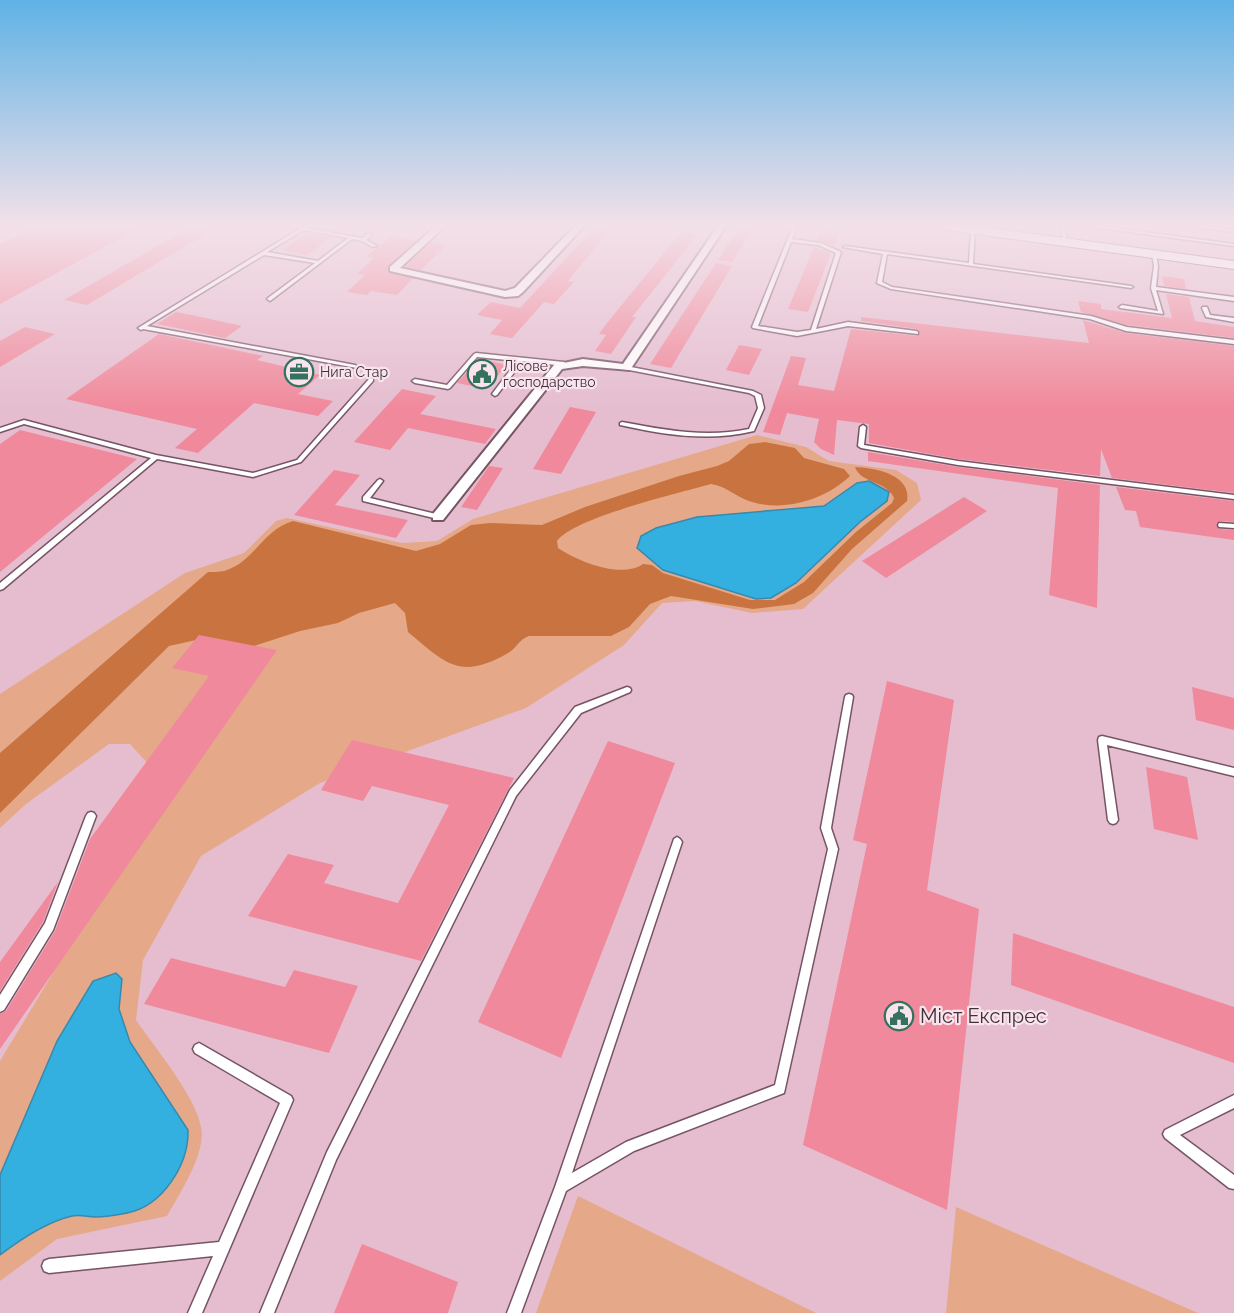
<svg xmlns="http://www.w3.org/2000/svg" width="1234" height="1313" font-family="Raleway,sans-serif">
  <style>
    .green { fill: #e5a989 }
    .forest { fill: #c87340 }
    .water { fill: #33afe0; stroke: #3789ae; stroke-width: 1.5 }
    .building { fill: #f0899b }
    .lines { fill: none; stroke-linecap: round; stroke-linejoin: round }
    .lane-casing { stroke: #765464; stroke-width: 3 }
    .street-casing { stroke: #765464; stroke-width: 4 }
    .primary-casing { stroke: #765464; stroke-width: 2 }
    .lane { fill: #fff; fill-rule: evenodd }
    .street { fill: #fff; fill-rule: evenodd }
    .primary { fill: #fff; fill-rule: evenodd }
    .labels { text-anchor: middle; stroke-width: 4.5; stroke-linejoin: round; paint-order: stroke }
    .far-poi-label { font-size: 14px; fill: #403138; stroke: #f9e4ed; text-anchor: start }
    .near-poi-label { font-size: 20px; fill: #403138; stroke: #f9e4ed; text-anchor: start }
  </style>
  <rect width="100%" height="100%" fill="#e5bdcf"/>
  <g class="green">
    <path d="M 757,435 L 806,447 L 829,461 L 896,470 L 917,483 L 921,500 L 803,609 L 752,613 L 695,601 L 662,603 L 624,645 L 526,708 L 320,783 L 201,856 L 143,960 L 136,1020 C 155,1048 195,1095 201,1127 C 207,1152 179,1195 167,1216 L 57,1239 L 0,1281 L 0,1061 L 115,870 L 151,767 L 130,744 L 109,744 L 26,804 L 0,828 L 0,694 L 185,573 L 244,553 L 276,521 L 287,518 L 402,543 L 437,541 L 473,519 Z"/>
    <polygon points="578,1196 816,1313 536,1313"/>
    <polygon points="956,1207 1198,1313 946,1313"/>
  </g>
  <path class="forest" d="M 765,442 L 795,448 L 804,458 L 844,469 L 850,476 C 824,501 779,514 744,499 C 731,493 727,487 711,484 C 679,493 573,518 557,541 L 558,548 C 579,562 621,579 643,564 L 652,565 L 663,573 L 750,600 L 775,600 L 804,582 L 856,532 L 892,503 L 894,498 C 886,480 861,484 855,467 C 874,468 912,474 907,501 L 852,549 L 813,593 L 794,604 L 753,609 L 671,596 L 650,604 L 629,627 L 611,636 L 529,636 C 519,639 517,648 508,653 C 460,681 445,663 408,632 L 405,613 L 395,603 L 359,613 L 338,623 L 300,631 L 251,647 L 196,640 L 169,646 L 0,813 L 0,753 L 208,572 C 214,572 222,572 227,570 C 253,562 264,529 293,521 L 416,551 L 440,544 L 471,525 L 490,523 L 542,525 L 585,507 L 679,476 L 717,466 L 729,461 L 749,444 Z"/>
  <g class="water">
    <polygon points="869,481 889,492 887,501 860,522 796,583 771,598 756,599 663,570 637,548 641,536 656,528 697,517 824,506 857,483"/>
    <path d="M 116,973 L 122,979 L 119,1009 L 130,1042 L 188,1130 C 189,1164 163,1206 127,1213 C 117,1215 106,1217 95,1217 C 88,1217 80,1214 72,1216 C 46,1222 21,1239 0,1255 L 0,1175 L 57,1041 L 93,981 Z"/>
  </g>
  <g class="building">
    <polygon points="36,226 143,226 0,304 0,244"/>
    <polygon points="192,226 219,226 87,305 64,300"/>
    <polygon points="596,226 612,227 568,281 574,282 554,304 544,302 512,338 490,334 502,320 477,315 491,302 520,308"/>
    <polygon points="740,226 755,226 732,262 718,260"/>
    <polygon points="822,230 840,232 834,246 817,240"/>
    <polygon points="682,231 698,234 632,317 636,317 611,354 595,351 606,335 599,334 607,323"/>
    <polygon points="312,234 332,237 307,255 282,250 305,235"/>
    <polygon points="391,236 417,240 388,267 390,273 413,278 397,295 371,291 367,295 347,292 365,275 357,274 374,258 366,257"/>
    <polygon points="431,242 446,245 421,270 405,267"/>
    <polygon points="814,247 831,253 808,312 788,309"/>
    <polygon points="716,263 732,266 671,368 650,364"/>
    <polygon points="1162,276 1184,279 1186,289 1164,286"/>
    <polygon points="1166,294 1189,297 1195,321 1234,327 1234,338 1127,325 1081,312 1078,301 1101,304 1101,309 1172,318"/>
    <polygon points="176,312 192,315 242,326 225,338 157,324"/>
    <polygon points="861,317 1089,343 1083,320 1126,333 1234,346 1234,493 1112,478 1101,449 1100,476 958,459 869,443 869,424 837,420 834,455 821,449 814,442 819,419 787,413 780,435 763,432 791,356 806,358 798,385 834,391 851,329 918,336 920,334 916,329 861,321"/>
    <polygon points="25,327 55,334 0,367 0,341"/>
    <polygon points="159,334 263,356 257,360 320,375 298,394 333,401 318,416 254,403 198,453 175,448 197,429 66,399"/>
    <polygon points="739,345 762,349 749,375 726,370"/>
    <polygon points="479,359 507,365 486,389 457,383"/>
    <polygon points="402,389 436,396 420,414 496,429 485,444 408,428 390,450 354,442"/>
    <polygon points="570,407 596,412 561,474 533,469"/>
    <polygon points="20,430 137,459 0,572 0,444"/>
    <polygon points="868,452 958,467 1100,485 1097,608 1049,595 1058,488 868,461"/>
    <polygon points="489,466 503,468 477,510 461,507"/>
    <polygon points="334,470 360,475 335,505 408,520 396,538 294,515"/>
    <polygon points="1116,487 1234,501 1234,522 1219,521 1216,524 1219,529 1234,530 1234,540 1140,527 1136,511 1125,510"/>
    <polygon points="964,497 987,511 886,578 862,561"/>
    <polygon points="199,635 277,650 0,1049 0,1014 6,1011 55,931 90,839 209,676 172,668"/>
    <polygon points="887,681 954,700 927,890 979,909 947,1210 803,1145 867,844 853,840"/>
    <polygon points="1192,687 1234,698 1234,730 1196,720"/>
    <polygon points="352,740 514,778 421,961 248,916 288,854 334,865 324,883 398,903 449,805 372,786 363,801 321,790"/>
    <polygon points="608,741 675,763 561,1058 478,1022"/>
    <polygon points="1146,767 1187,777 1198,840 1154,829"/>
    <polygon points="58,882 43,922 0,991 0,962"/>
    <polygon points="1013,933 1234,1007 1234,1063 1011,985"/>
    <polygon points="171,958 285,987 294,970 358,986 329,1053 144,1004"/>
    <polygon points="362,1244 458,1282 448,1313 334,1313"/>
  </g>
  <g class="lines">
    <g class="lane-casing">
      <g id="lane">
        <path d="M 304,226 L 309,226 L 307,228 L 362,238 L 367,234 L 371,234 L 371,236 L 366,240 L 377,246 L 373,247 L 362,241 L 352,239 L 270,301 L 267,299 L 268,298 L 315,263 L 264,255 L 147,326 L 355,365 L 358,367 L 357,368 L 143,329 L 141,330 L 138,328 ZM 304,230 L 348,238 L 318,261 L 267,252 Z"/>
        <path d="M 793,226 L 797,226 L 792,239 L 821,243 L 841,252 L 816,329 L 848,322 L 916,331 L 918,332 L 918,334 L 848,326 L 797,336 L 753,328 L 752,327 ZM 791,242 L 818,245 L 836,253 L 811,330 L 797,332 L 758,326 Z"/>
        <polygon points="1061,226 1065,226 1067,243 1063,242"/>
        <polygon points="1089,226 1100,226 1234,244 1234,246 1091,227"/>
        <polygon points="1192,226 1203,226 1234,230 1234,232 1194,227"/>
        <polygon points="973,228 975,229 973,264 1131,286 1133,287 1131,288 887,254 882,282 892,287 1091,316 1127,327 1234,340 1234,344 1126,331 1090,319 891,289 877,283 883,254 843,247 845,246 969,263 971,229"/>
        <polygon points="1154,253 1156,254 1158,266 1156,287 1234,297 1234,301 1156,290 1163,314 1120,308 1119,307 1122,305 1158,311 1151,288 1154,266 1152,254"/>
        <polygon points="1203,307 1207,307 1210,315 1234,318 1234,322 1206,317 1202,308"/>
        <polygon points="476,353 564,362 567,364 564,366 523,361 497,395 495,396 492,394 517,361 477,357 450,388 448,389 415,383 412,381 415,379 447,385 474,354"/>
        <path d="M 626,366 L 753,391 L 761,395 L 764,408 L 754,431 C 709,442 665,435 620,425 L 620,423 L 622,422 C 665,430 706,438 749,429 L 758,408 L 755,396 L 749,393 L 624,369 L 623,368 Z"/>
        <polygon points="371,378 373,379 373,381 301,462 253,477 157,459 3,589 0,590 0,583 151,458 24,424 0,432 0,428 24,420 156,455 253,473 297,460 369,379"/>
        <polygon points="863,425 866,427 864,445 958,461 1234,495 1234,499 958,465 861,448 858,446 860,427"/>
        <polygon points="380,479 383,481 370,498 440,515 440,519 438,519 363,501 363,497 378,480"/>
        <polygon points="1219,523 1234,524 1234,528 1219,527 1218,525"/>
        <polygon points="627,687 630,688 631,690 630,692 581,713 516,796 336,1160 274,1313 260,1313 327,1152 510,790 575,707"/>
        <polygon points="849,694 852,695 853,697 831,828 838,849 784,1093 634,1151 566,1191 521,1313 507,1313 555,1187 674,839 677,837 680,839 682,842 572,1173 626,1142 775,1085 828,849 821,828 845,697 846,695"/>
        <polygon points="1102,736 1234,768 1234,776 1107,745 1118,820 1116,823 1113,824 1110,823 1108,820 1098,740 1099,737"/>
        <polygon points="91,812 94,813 96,816 53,930 4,1010 0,1012 0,995 45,923 86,816 88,813"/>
        <polygon points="199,1043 291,1096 293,1100 202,1313 188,1313 213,1256 49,1273 44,1271 42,1266 44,1261 49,1259 219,1242 280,1103 195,1053 193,1049 195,1045"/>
        <polygon points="1234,1095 1234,1108 1180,1135 1234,1175 1234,1189 1229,1188 1165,1138 1163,1134 1165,1130"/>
      </g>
    </g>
    <g class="street-casing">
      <g id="street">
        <polygon points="436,226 445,226 400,268 505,291 515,288 575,226 584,226 523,292 518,296 505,297 390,271 390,267"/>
        <polygon points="718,226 726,226 630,370 583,366 562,369 443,520 433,520 433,514 554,365 583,359 623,364"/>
      </g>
    </g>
    <g class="primary-casing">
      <polygon id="primary" points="940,226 976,226 1234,261 1234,269 947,230"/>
    </g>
    <use href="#lane" class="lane"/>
    <use href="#street" class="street"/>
    <use href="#primary" class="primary"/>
  </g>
  <linearGradient id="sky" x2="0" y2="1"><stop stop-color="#5fb2e5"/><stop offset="0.55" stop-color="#f3e1e9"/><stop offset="1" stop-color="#f3e1e9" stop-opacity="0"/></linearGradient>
  <rect width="1234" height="410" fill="url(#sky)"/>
  <defs>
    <g id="office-ring" transform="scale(1.5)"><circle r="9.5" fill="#f9e4ed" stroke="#35725e" stroke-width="1.5"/><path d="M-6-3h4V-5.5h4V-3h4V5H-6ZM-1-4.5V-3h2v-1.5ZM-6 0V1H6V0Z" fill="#35725e"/></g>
    <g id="civic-ring" transform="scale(1.5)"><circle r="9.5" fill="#f9e4ed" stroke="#35725e" stroke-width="1.5"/><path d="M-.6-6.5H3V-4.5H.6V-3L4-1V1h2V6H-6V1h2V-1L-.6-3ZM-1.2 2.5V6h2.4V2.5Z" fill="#35725e"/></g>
  </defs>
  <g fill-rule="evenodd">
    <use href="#office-ring" x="299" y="372"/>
    <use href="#civic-ring" x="482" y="374"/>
    <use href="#civic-ring" x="899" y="1016"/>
  </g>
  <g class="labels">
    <g class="far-poi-label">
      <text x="503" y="371">Лісове<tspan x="503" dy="16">господарство</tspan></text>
      <text x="320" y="377">Нига Стар</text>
    </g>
    <g class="near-poi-label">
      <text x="920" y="1023">Міст Експрес</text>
    </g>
  </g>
</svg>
